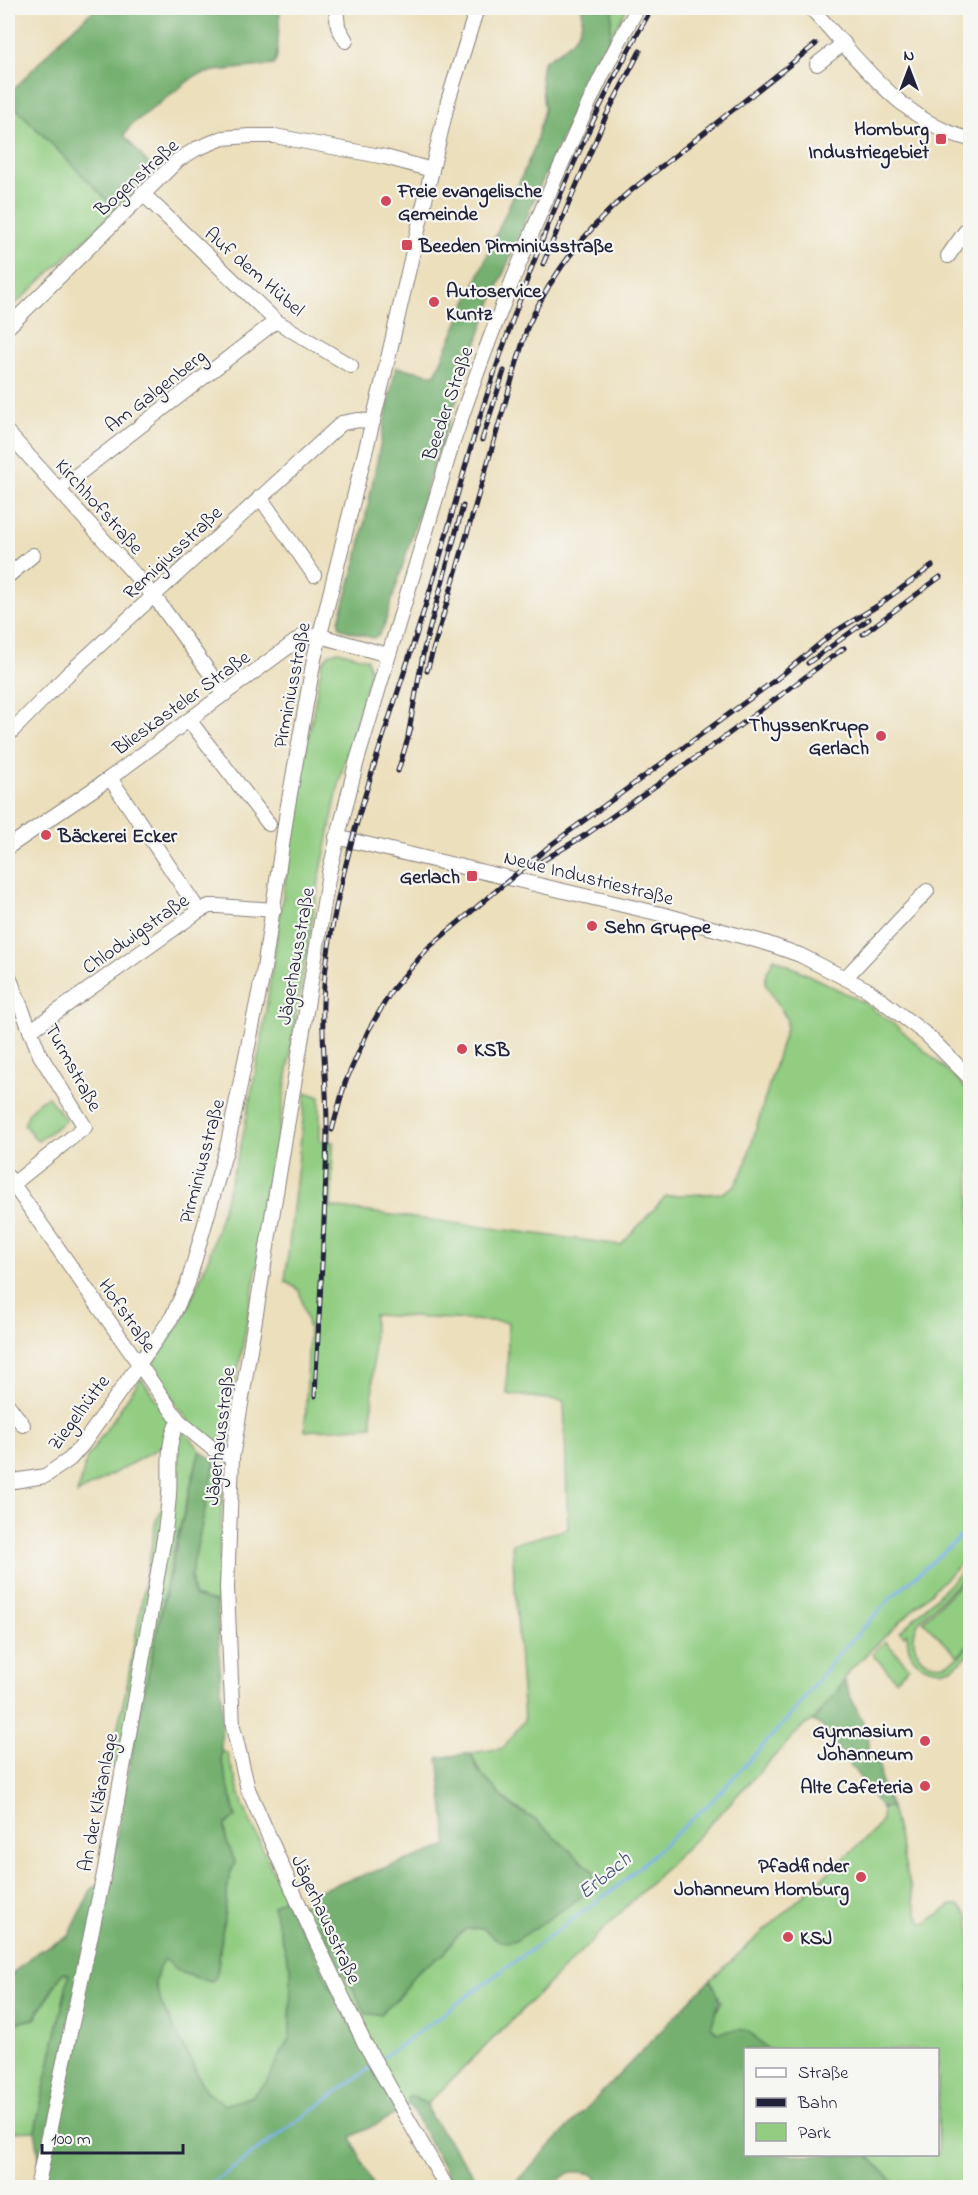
<svg xmlns="http://www.w3.org/2000/svg" width="978" height="2195" font-family="'Indie Flower',sans-serif">
  <style>
    .green { fill: #92cd82; stroke: #5a785e; stroke-width: 1.5 }
    .forest { fill: #75b070; stroke: #4c6956; stroke-width: 1.5 }
    .lines { fill: none; stroke-linecap: round; stroke-linejoin: round }
    .stream { stroke: #7ab1e9; stroke-width: 3 }
    .minor-casing { stroke: #87807c; stroke-width: 16 }
    .minor { stroke: #fff; stroke-width: 14 }
    .rail-casing { stroke: #22223b; stroke-width: 5 }
    .rail { stroke: #f6f6f2; stroke-width: 3; stroke-dasharray: 9; stroke-linecap: butt }
    .poi-dot { fill: #d1495b; stroke: #f6f6f2; stroke-width: 2 }
    .labels { text-anchor: middle; stroke-width: 4.5; stroke-linejoin: round; paint-order: stroke }
    .poi-label { font-size: 20px; font-weight: bold; fill: #22223b; stroke: #f6f6f2; text-anchor: start }
    .street-label { font-size: 20px; fill: #22223b; stroke: #f6f6f2 }
    .water-label { font-size: 21px; font-style: italic; fill: #415478; stroke: #f6f6f2 }
  </style>
  <rect width="100%" height="100%" fill="#f6f6f2"/>
  <filter id="ink" filterUnits="userSpaceOnUse"><feTurbulence type="fractalNoise" baseFrequency=".0167" numOctaves="2"/><feDisplacementMap in="SourceGraphic" scale="12" xChannelSelector="R" yChannelSelector="G"/><feConvolveMatrix kernelMatrix="1 2 1 2 8 2 1 2 1" color-interpolation-filters="sRGB"/></filter>
  <filter id="wash" filterUnits="userSpaceOnUse"><feTurbulence type="fractalNoise" baseFrequency=".008" numOctaves="4" result="noise"/><feDisplacementMap in="SourceGraphic" scale="24" xChannelSelector="R" yChannelSelector="G"/><feGaussianBlur stdDeviation="1.35" result="paint"/><feColorMatrix in="noise" values="0 0 0 0 0 0 0 0 0 0 0 0 0 0 0 0 0 1.4 0 .05"/><feComposite in="paint" operator="in"/></filter>
  <g filter="url(#wash)">
    <rect width="100%" height="100%" fill="#ecdfbc"/>
    <g class="green">
      <polygon points="613,8 627,8 609,41"/>
      <polygon points="8,100 117,210 8,311"/>
      <path d="M 338,651 L 367,659 L 370,671 L 340,779 L 318,886 L 296,1015 L 269,1199 L 228,1428 C 225,1435 221,1443 212,1442 C 197,1439 166,1387 153,1374 L 151,1367 L 175,1330 L 182,1322 L 209,1257 L 242,1141 L 262,1037 L 298,793 L 322,663 L 329,654 Z"/>
      <path d="M 774,958 L 863,1002 L 899,1028 L 960,1082 L 970,1096 L 970,1555 L 850,1670 C 838,1689 826,1716 803,1726 L 708,1826 L 427,2104 L 413,2097 L 408,2098 L 409,2104 L 396,2114 L 290,1909 L 308,1902 L 366,2014 L 399,1997 L 416,1972 L 444,1954 L 454,1939 L 466,1929 L 483,1928 L 494,1938 L 537,1821 C 508,1804 483,1785 471,1753 L 503,1748 L 524,1721 L 512,1544 L 568,1529 L 564,1401 L 507,1394 L 508,1322 L 374,1315 L 372,1426 L 305,1431 L 309,1329 L 299,1290 L 285,1281 L 306,1092 L 320,1097 L 320,1141 L 333,1142 L 331,1207 L 621,1245 L 666,1196 L 723,1193 L 735,1185 L 744,1169 L 786,1028 L 787,1019 L 765,983 L 767,972 Z"/>
      <path d="M 48,1097 L 66,1120 L 38,1141 L 24,1125 C 29,1111 34,1102 48,1097 Z"/>
      <polygon points="141,1378 171,1421 192,1440 200,1450 173,1553 130,1762 118,1772 110,1763 127,1685 156,1521 164,1504 166,1444 77,1494 87,1458"/>
      <polygon points="215,1462 221,1472 223,1485 217,1603 194,1596 191,1575"/>
      <path d="M 970,1564 L 970,1572 L 921,1619 C 904,1641 920,1672 948,1663 C 957,1660 964,1651 970,1645 L 970,1653 C 965,1658 959,1665 952,1668 C 937,1673 916,1667 910,1652 C 907,1646 908,1640 907,1633 L 904,1636 L 900,1632 Z"/>
      <polygon points="970,1574 970,1643 958,1656 923,1621"/>
      <polygon points="885,1641 909,1667 896,1680 872,1654"/>
      <path d="M 221,1751 L 227,1753 L 244,1807 L 285,1898 L 273,1906 L 291,1971 L 290,2037 L 266,2083 L 250,2097 L 224,2105 L 206,2091 L 161,2003 L 155,1983 L 159,1967 L 164,1958 L 182,1973 L 211,1982 L 217,1974 L 229,1877 L 235,1863 C 231,1848 223,1840 225,1825 L 236,1817 L 221,1759 Z"/>
      <path d="M 891,1807 L 914,1902 L 920,1921 L 925,1924 L 951,1905 L 958,1905 L 970,1917 L 970,2187 L 897,2187 L 868,2155 L 938,2154 L 938,2050 L 767,2049 C 747,2028 747,2026 717,2034 L 711,2026 L 721,2002 L 710,1980 L 876,1829 L 882,1819 L 882,1808 Z"/>
      <polygon points="63,1972 69,1974 35,2131 8,2132 8,2024 35,2019"/>
    </g>
    <g class="forest">
      <polygon points="96,8 280,8 277,56 274,65 215,71 195,76 131,125 124,135 155,172 117,210 8,100 8,96 62,38"/>
      <path d="M 582,8 L 613,8 L 609,41 L 577,105 L 534,199 L 488,311 L 434,464 L 384,626 L 379,635 L 373,638 L 345,630 L 339,626 L 339,620 L 357,560 L 396,367 L 435,375 L 535,146 L 544,109 L 541,76 L 543,62 C 564,48 586,37 582,8 Z"/>
      <path d="M 200,1450 L 215,1462 L 191,1575 L 194,1596 L 217,1603 L 222,1713 L 221,1759 L 236,1817 L 225,1825 C 223,1840 231,1848 235,1863 L 229,1877 L 217,1974 L 212,1982 L 182,1973 L 164,1959 L 159,1967 L 155,1983 L 161,2003 L 206,2091 L 224,2105 L 250,2097 L 266,2083 L 290,2037 L 291,1971 L 273,1906 L 285,1898 L 396,2114 L 351,2137 L 373,2187 L 41,2187 L 43,2179 L 35,2131 L 69,1974 L 63,1972 L 34,2019 L 8,2024 L 8,1980 L 15,1971 L 39,1951 L 69,1936 L 91,1890 L 109,1876 C 135,1733 163,1591 200,1450 Z"/>
      <path d="M 845,1681 C 850,1705 872,1726 869,1751 L 880,1765 L 881,1782 L 891,1807 L 882,1808 L 822,1726 L 813,1721 Z"/>
      <path d="M 471,1753 L 477,1769 L 511,1806 L 537,1821 L 593,1871 L 594,1884 L 581,1897 L 517,1940 C 500,1945 495,1939 483,1928 L 466,1929 L 454,1939 L 444,1954 L 416,1972 L 399,1997 L 381,2014 L 366,2014 L 308,1902 L 306,1895 L 448,1846 L 438,1758 Z"/>
      <path d="M 710,1980 C 724,2001 719,2004 711,2026 L 717,2033 C 747,2027 746,2027 767,2049 L 746,2050 L 746,2154 L 868,2155 L 897,2187 L 602,2187 L 593,2174 C 570,2169 568,2171 552,2187 L 511,2187 Z"/>
      <polygon points="408,2097 413,2097 427,2104 431,2117 482,2187 454,2187 409,2104"/>
    </g>
    <g class="lines">
      <g class="stream">
        <polyline points="379,2061 618,1886 713,1800 791,1715 836,1657 894,1595 970,1529"/>
        <polyline points="206,2188 374,2065"/>
      </g>
    </g>
  </g>
  <g filter="url(#ink)">
    <g class="lines">
      <g class="minor-casing">
        <g id="minor">
          <polyline points="336,8 338,27 346,41"/>
          <path d="M 811,8 C 856,56 903,124 970,139"/>
          <polyline points="817,64 844,43"/>
          <polyline points="142,193 276,321 351,366"/>
          <polyline points="948,256 970,225"/>
          <polyline points="8,327 178,160 196,149 223,138 250,136 275,136 385,157 432,170"/>
          <polyline points="8,433 154,596 225,694"/>
          <polyline points="59,489 276,321"/>
          <polyline points="260,497 314,575"/>
          <polyline points="8,576 33,555"/>
          <polyline points="189,720 269,824"/>
          <polyline points="8,735 66,676 342,423 359,420 373,422"/>
          <polyline points="110,778 199,911"/>
          <polyline points="336,837 665,915 766,943 800,955 868,990 927,1035 970,1078"/>
          <polyline points="8,847 110,778 303,636 320,636 388,655"/>
          <polyline points="8,974 40,1055 85,1127 13,1184"/>
          <polyline points="846,977 927,891"/>
          <polyline points="30,1031 199,911 209,906 218,906 274,910"/>
          <polyline points="8,1177 179,1421 213,1449 232,1458"/>
          <polyline points="8,1405 23,1425"/>
          <polyline points="8,1482 45,1476 70,1459 83,1444 172,1317 188,1283 228,1143 264,969 287,811 314,659 383,380 448,101 477,8"/>
          <path d="M 37,2188 L 105,1869 L 164,1538 C 166,1524 168,1510 169,1495 C 171,1472 165,1441 179,1421"/>
          <path d="M 447,2188 L 364,2042 L 306,1920 L 248,1789 L 233,1727 L 227,1588 L 232,1458 L 329,873 L 356,764 L 452,445 C 483,352 519,261 558,172 C 583,116 607,60 638,8"/>
        </g>
      </g>
      <use href="#minor" class="minor"/>
      <g class="rail-casing">
        <g id="rail">
          <polyline points="623,197 816,44"/>
          <polyline points="543,264 606,116 640,51"/>
          <polyline points="482,440 504,371"/>
          <polyline points="863,634 940,577"/>
          <polyline points="808,663 869,619"/>
          <path d="M 427,671 L 527,328 C 550,276 587,229 629,192"/>
          <polyline points="408,736 424,649 463,506"/>
          <polyline points="398,771 411,728"/>
          <polyline points="542,861 587,834 711,747 844,648"/>
          <polyline points="332,1130 345,1083 368,1031 392,990 428,948 552,844 778,678 833,633 877,606 932,566"/>
          <path d="M 315,1396 C 319,1307 326,1217 327,1127 C 327,1076 319,1026 325,975 C 340,847 391,720 428,597 C 449,530 465,461 487,395 C 531,261 582,129 652,8"/>
        </g>
      </g>
      <use href="#rail" class="rail"/>
    </g>
  </g>
  <g class="poi-dot">
    <rect x="935" y="133" width="12" height="12" rx="3"/>
    <circle cx="386" cy="201" r="6"/>
    <rect x="401" y="239" width="12" height="12" rx="3"/>
    <circle cx="434" cy="302" r="6"/>
    <circle cx="881" cy="736" r="6"/>
    <circle cx="46" cy="835" r="6"/>
    <rect x="466" y="870" width="12" height="12" rx="3"/>
    <circle cx="592" cy="926" r="6"/>
    <circle cx="462" cy="1049" r="6"/>
    <circle cx="925" cy="1741" r="6"/>
    <circle cx="925" cy="1786" r="6"/>
    <circle cx="861" cy="1877" r="6"/>
    <circle cx="788" cy="1937" r="6"/>
  </g>
  <g class="labels">
    <g class="poi-label">
      <text x="929" y="135" text-anchor="end">Homburg<tspan x="929" dy="23">Industriegebiet</tspan></text>
      <text x="398" y="197">Freie evangelische<tspan x="398" dy="23">Gemeinde</tspan></text>
      <text x="419" y="252">Beeden Pirminiusstraße</text>
      <text x="446" y="297">Autoservice<tspan x="446" dy="23">Kuntz</tspan></text>
      <text x="869" y="731" text-anchor="end">ThyssenKrupp<tspan x="869" dy="23">Gerlach</tspan></text>
      <text x="58" y="842">Bäckerei Ecker</text>
      <text x="460" y="883" text-anchor="end">Gerlach</text>
      <text x="604" y="933">Sehn Gruppe</text>
      <text x="474" y="1056">KSB</text>
      <text x="913" y="1737" text-anchor="end">Gymnasium<tspan x="913" dy="23">Johanneum</tspan></text>
      <text x="913" y="1793" text-anchor="end">Alte Cafeteria</text>
      <text x="849" y="1872" text-anchor="end">Pfadfinder<tspan x="849" dy="23">Johanneum Homburg</tspan></text>
      <text x="800" y="1944">KSJ</text>
    </g>
    <g class="street-label">
      <text transform="translate(136 177) rotate(-42)" y="7">Bogenstraße</text>
      <text transform="translate(255 271) rotate(41)" y="7">Auf dem Hübel</text>
      <text transform="translate(155 390) rotate(-38)" y="7">Am Galgenberg</text>
      <text transform="translate(447 403) rotate(-71)" y="7">Beeder Straße</text>
      <text transform="translate(100 506) rotate(48)" y="7">Kirchhofstraße</text>
      <text transform="translate(172 552) rotate(-43)" y="7">Remigiusstraße</text>
      <text transform="translate(291 685) rotate(-79)" y="7">Pirminiusstraße</text>
      <text transform="translate(181 702) rotate(-36)" y="7">Blieskasteler Straße</text>
      <text transform="translate(589 877) rotate(14)" y="7">Neue Industriestraße</text>
      <text transform="translate(135 933) rotate(-35)" y="7">Chlodwigstraße</text>
      <text transform="translate(295 956) rotate(-80)" y="7">Jägerhausstraße</text>
      <text transform="translate(74 1067) rotate(61)" y="7">Turmstraße</text>
      <text transform="translate(201 1161) rotate(-75)" y="7">Pirminiusstraße</text>
      <text transform="translate(128 1315) rotate(55)" y="7">Hofstraße</text>
      <text transform="translate(78 1412) rotate(-53)" y="7">Ziegelhütte</text>
      <text transform="translate(219 1436) rotate(-83)" y="7">Jägerhausstraße</text>
      <text transform="translate(97 1802) rotate(-79)" y="7">An der Kläranlage</text>
      <text transform="translate(327 1919) rotate(65)" y="7">Jägerhausstraße</text>
    </g>
    <g class="water-label">
      <text transform="translate(604 1875) rotate(-39)" y="7">Erbach</text>
    </g>
  </g>
  <rect width="978" height="2195" fill="none" stroke="#f6f6f2" stroke-width="30"/>
  <rect x="744" y="2048" width="195" height="108" fill="#f6f6f2" stroke="#a1a1a9" stroke-width="1.5"/>
  <rect x="756" y="2068" width="30" height="9" fill="#ffffff" stroke="#a1a1a9" stroke-width="1.5"/>
  <text x="798" y="2078" font-size="18" fill="#22223b">Straße</text>
  <rect x="756" y="2098" width="30" height="9" fill="#22223b" stroke="#a1a1a9" stroke-width="1.5"/>
  <text x="798" y="2108" font-size="18" fill="#22223b">Bahn</text>
  <rect x="756" y="2123" width="30" height="18" fill="#92cd82" stroke="#a1a1a9" stroke-width="1.5"/>
  <text x="798" y="2138" font-size="18" fill="#22223b">Park</text>
  <g transform="translate(909 69)" stroke="#f6f6f2" stroke-width="4.5" paint-order="stroke">
  <path d="M0-4.5L10 22L0 15L-10 22Z" fill="#22223b"/>
  <text y="-9" font-size="16" font-weight="bold" text-anchor="middle" fill="#22223b">N</text>
  </g>
  <path d="M42 2144v9h141v-9" fill="none" stroke="#22223b" stroke-width="3"/>
  <text x="51" y="2144" font-size="18" fill="#22223b" stroke="#f6f6f2" stroke-width="4.5" paint-order="stroke">100 m</text>
</svg>
